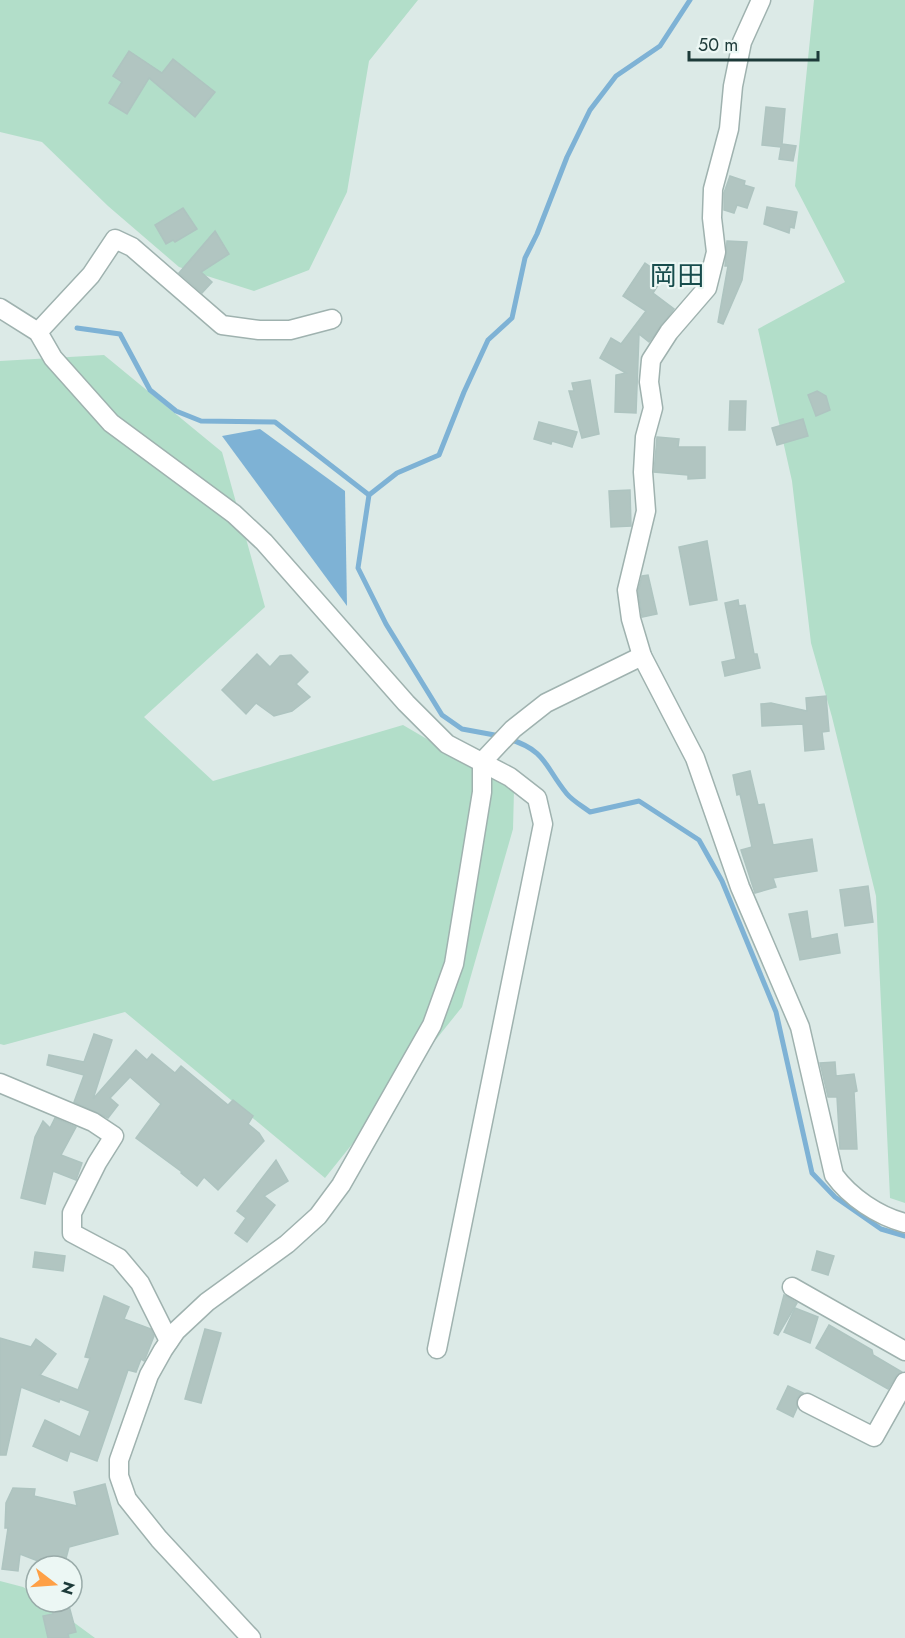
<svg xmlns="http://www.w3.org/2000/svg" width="905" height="1638" font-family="Jost,'Noto Sans JP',sans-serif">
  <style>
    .green { fill: #b2dec9 }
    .water { fill: #7eb2d5 }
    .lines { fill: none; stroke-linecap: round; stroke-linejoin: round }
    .stream { stroke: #7eb2d5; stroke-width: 5 }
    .building { fill: #b1c5c1; stroke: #aec4c0; stroke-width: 1.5 }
    .minor-casing { stroke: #9fb2af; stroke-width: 21 }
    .minor { stroke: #fff; stroke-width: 18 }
    .labels { text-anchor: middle; stroke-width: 4.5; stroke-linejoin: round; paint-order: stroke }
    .quarter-label { font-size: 27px; fill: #184d4d; stroke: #ecf7f4 }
  </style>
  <rect width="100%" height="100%" fill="#dceae7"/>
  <g class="green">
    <polygon points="0,0 418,0 369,61 347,192 309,270 254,291 179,267 108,206 42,142 0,132"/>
    <polygon points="814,0 905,0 905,1203 890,1198 876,896 832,717 811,643 792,481 758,329 845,282 795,186"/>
    <polygon points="104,355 222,452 265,607 144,717 213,781 403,725 514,790 513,829 462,1007 325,1178 125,1012 4,1045 0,1044 0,361"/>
    <polygon points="0,1581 23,1587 36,1595 36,1602 46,1602 95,1638 0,1638"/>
  </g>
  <polygon class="water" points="260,429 345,491 347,606 222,436"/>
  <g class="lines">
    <g class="stream">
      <polyline points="77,328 120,334 150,390 176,411 201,421 275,422 369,495"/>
      <polyline points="500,736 462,729 442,715 386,624 358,568 369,495 397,473 439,455 464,392 488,340 512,318 525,258 537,234 567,157 590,110 616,76 660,46 690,0"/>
      <path d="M 509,739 C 547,751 544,766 567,794 C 573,801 582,806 590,812 L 639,801 L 699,840 L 722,881 L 776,1012 L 812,1173 L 835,1197 L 881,1229 L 905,1236"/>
    </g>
  </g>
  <g class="building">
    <polygon points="129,51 162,73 173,59 215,92 195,117 149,78 127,114 109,103 122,82 113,76"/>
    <polygon points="766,107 785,109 782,144 796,146 793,161 779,159 781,147 762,145"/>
    <polygon points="730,176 745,181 744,185 754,188 747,208 737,205 734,213 724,210 724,193"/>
    <polygon points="767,207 797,212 794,228 790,227 789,233 764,224"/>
    <polygon points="183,208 197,229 175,242 173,240 166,244 155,225"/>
    <polygon points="215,231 229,254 201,272 212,282 202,293 179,273"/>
    <polygon points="727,241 747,242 742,280 723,324 718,322 728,266 725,266"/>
    <polygon points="645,263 664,276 653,293 674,309 649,342 639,334 636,413 615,412 616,375 626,373 600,358 611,338 621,344 646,311 623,296"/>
    <polygon points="590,380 599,434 582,438 569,391 574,391 572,383"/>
    <polygon points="817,391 826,396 830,410 816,416 808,395"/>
    <polygon points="730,401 746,401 745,430 729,430"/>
    <polygon points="803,419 808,436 777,445 772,428"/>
    <polygon points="539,422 577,432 572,447 552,441 551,444 534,439"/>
    <polygon points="657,437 679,439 678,447 705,447 705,478 688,479 688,475 654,472"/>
    <polygon points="630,490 631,526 611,527 609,491"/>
    <polygon points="707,541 717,600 690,605 679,547"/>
    <polygon points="648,575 657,614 642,617 638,591 642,576"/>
    <polygon points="738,600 739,606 745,605 754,654 757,654 760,668 725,676 722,662 736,659 725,603"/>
    <polygon points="257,654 270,667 280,656 291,655 308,672 296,684 310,697 292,711 274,716 256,703 246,714 222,690"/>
    <polygon points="826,696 829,731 822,732 824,749 805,751 803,724 762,726 761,704 771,703 807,711 806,698"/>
    <polygon points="750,771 758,805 764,804 773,845 812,839 817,871 773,878 776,887 755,893 741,850 752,847 740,794 737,795 733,775"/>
    <polygon points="868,886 873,922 845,926 840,890"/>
    <polygon points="807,911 811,939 837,934 840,953 800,960 789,914"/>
    <polygon points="94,1034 112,1040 93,1099 136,1050 147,1060 152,1054 175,1073 181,1066 228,1105 233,1100 253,1116 248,1124 259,1133 264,1141 218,1190 204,1177 197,1186 181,1173 182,1172 136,1138 161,1104 130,1077 110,1098 118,1105 108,1118 74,1102 84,1075 47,1065 49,1055 84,1062"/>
    <polygon points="835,1062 836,1076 854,1074 857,1091 854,1092 857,1149 840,1149 837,1097 828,1097 820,1063"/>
    <polygon points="55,1118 76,1127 61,1155 82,1163 76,1180 53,1171 45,1204 21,1198 35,1137 43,1121 50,1128"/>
    <polygon points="276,1160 288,1181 264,1196 275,1205 247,1242 235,1233 246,1218 237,1211"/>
    <polygon points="817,1251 834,1256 828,1275 812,1270"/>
    <polygon points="35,1252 65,1256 63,1271 33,1267"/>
    <polygon points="784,1295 797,1303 778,1335 774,1333"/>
    <polygon points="104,1296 129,1307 124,1319 151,1329 154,1336 145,1359 144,1361 141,1359 136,1372 128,1370 97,1461 70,1451 67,1461 33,1446 45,1420 80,1437 90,1411 60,1399 59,1402 21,1387 6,1455 0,1455 0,1338 31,1347 36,1339 56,1354 40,1375 78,1390 90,1358 85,1357"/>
    <polygon points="795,1308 818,1317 810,1343 784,1332"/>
    <polygon points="829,1325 872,1350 873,1355 902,1372 896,1376 888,1389 816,1348"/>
    <polygon points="205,1329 221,1333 201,1403 185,1399"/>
    <polygon points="788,1386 803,1393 797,1398 797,1408 793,1417 777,1409"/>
    <polygon points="105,1484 118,1534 69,1547 64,1566 51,1566 20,1554 18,1571 2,1569 8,1528 5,1528 6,1503 13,1488 35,1489 34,1496 77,1506 74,1492"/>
    <polygon points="51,1602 68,1602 76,1632 68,1634 69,1638 48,1638 43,1616 53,1614"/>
  </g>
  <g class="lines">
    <g class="minor-casing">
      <g id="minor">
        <path d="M 761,0 L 742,42 L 733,86 L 729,129 L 713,189 L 712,218 L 716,252 L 707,288 L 669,332 L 651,360 L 649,382 L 653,408 L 645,437 L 643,472 L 646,511 L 627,590 L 631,619 L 642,656 L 695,758 L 740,887 L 800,1027 L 834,1175 C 850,1197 878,1216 905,1223"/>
        <polyline points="0,308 38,332 53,358 111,423 234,514 264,542 406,703 447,744 510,777 537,798 543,824 437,1349"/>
        <polyline points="38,332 91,275 115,239 132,247 222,325 259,330 290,330 332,319"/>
        <polyline points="0,1083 93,1122 114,1136 97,1163 72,1213 72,1233 119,1258 140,1283 169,1341"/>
        <polyline points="792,1287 905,1351"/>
        <polyline points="807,1403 874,1437 905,1382"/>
        <polyline points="251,1638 159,1539 127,1499 119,1476 119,1460 149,1375 163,1350 176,1331 207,1302 287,1244 318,1216 341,1185 432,1025 454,964 482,792 482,762 513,729 546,703 642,656"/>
      </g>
    </g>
    <use href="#minor" class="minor"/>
  </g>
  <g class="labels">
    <g class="quarter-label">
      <text x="677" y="285">岡田</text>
    </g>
  </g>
  <g transform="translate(54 1584) rotate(107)"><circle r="28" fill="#ecf7f4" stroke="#99aba9" stroke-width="1.5"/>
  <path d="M0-4.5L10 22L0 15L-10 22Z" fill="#fea046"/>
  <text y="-9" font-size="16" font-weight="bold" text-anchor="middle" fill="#1d3a39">N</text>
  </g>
  <path d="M689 51v9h129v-9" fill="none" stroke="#1d3a39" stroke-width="3"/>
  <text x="698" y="51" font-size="18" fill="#1d3a39" stroke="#ecf7f4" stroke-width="4.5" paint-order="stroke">50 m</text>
</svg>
